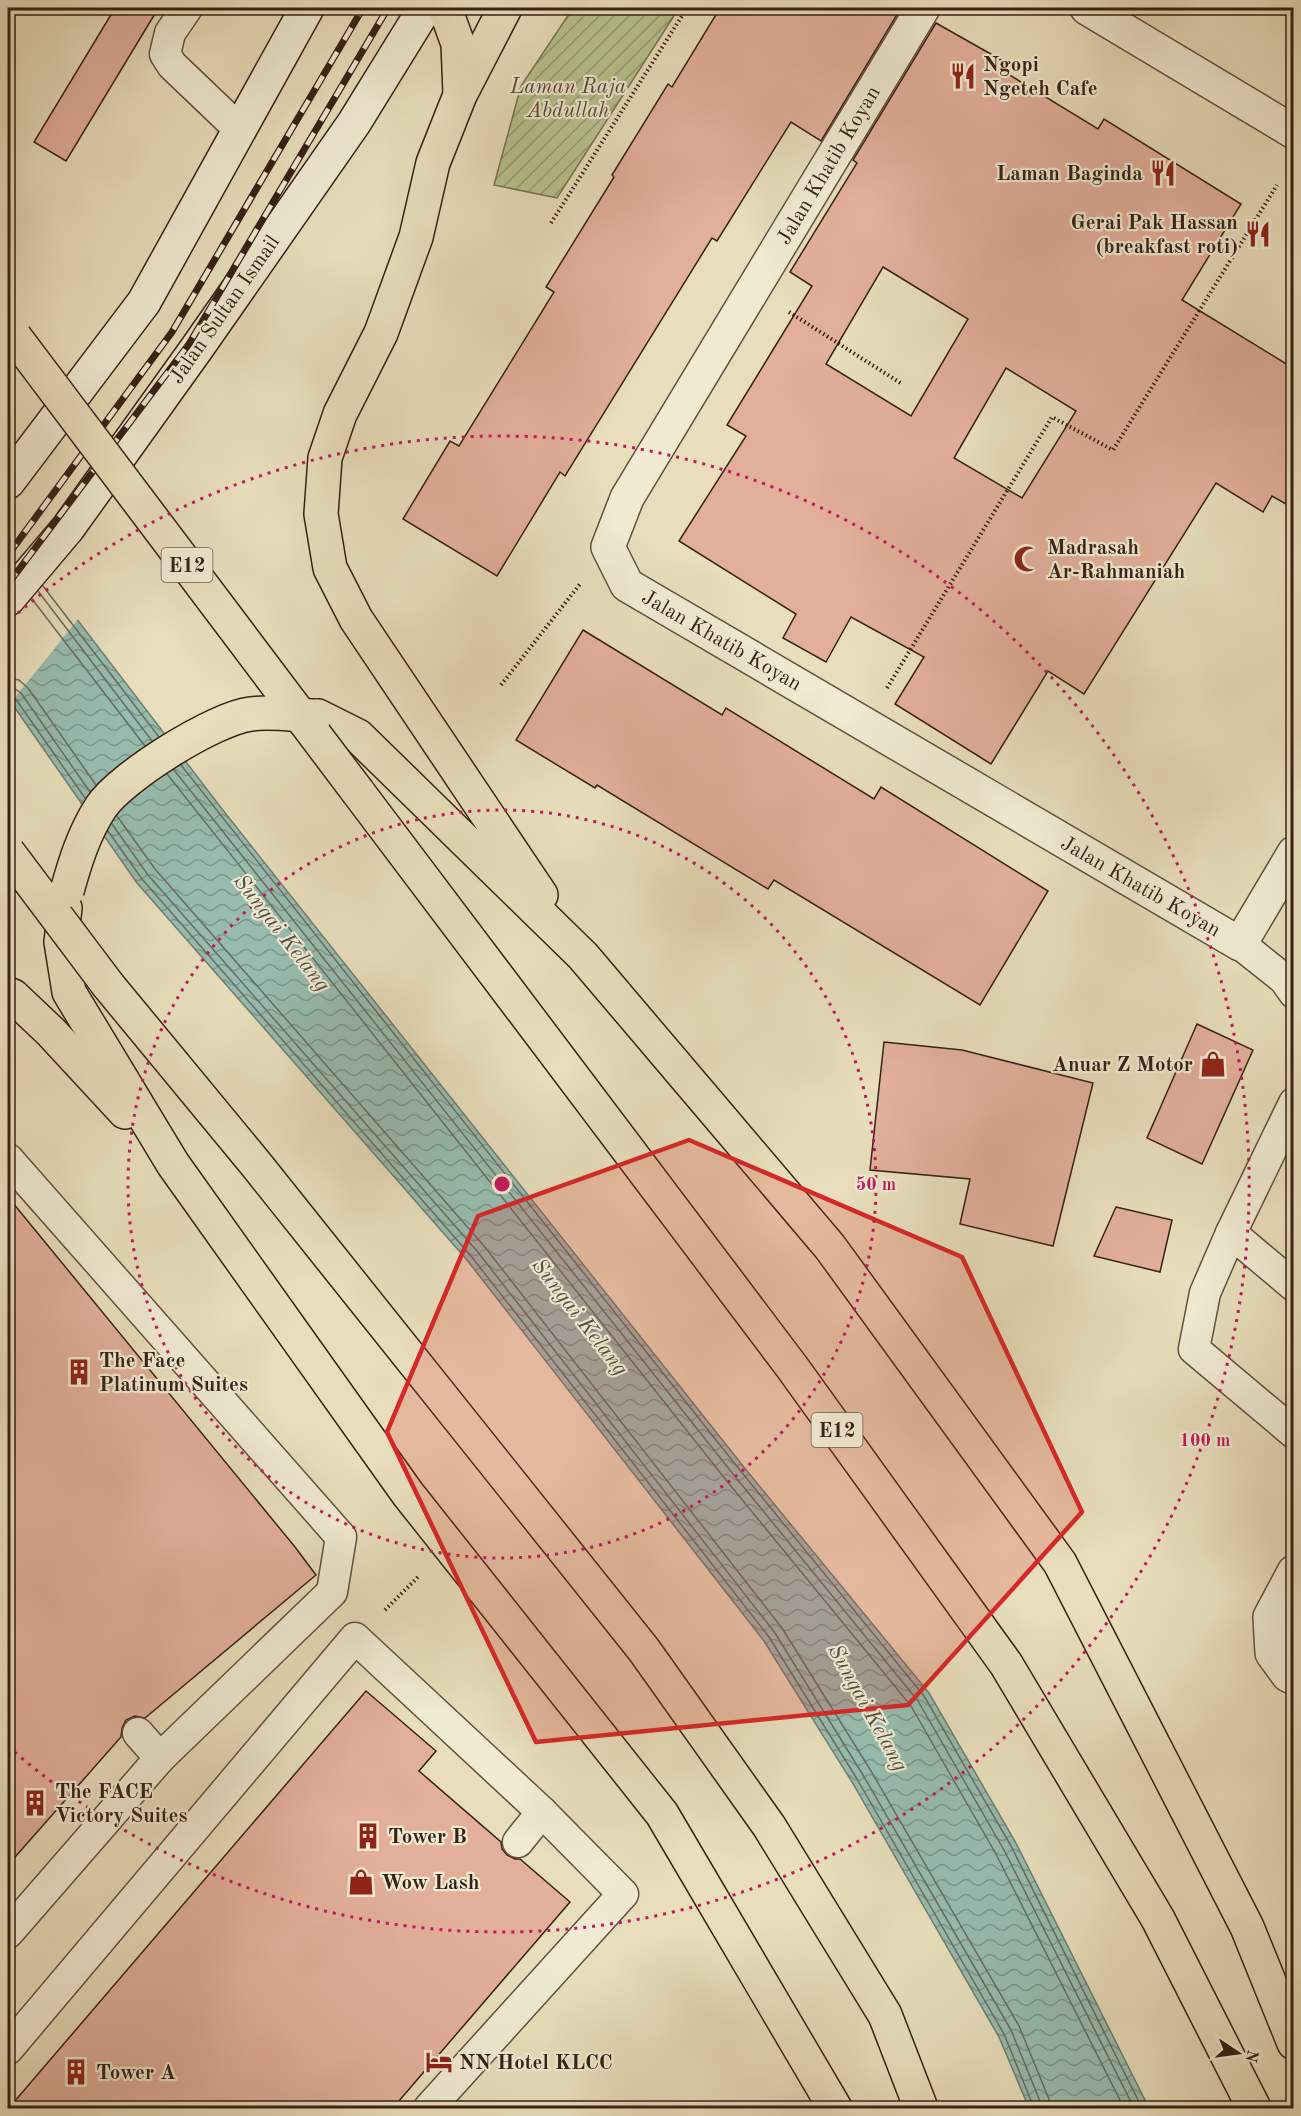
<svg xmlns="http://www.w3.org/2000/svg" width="1301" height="2116" font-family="'Old Standard TT',serif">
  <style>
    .garden { fill: url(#garden-furrows); stroke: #777152; stroke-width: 1.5 }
    .water { fill: url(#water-waves); stroke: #707e71; stroke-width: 1.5 }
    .pier { fill: #e8debb }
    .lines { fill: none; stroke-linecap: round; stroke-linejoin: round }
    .shore { stroke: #666e62; stroke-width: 1.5 }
    .building { fill: #e2af9a; stroke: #362115; stroke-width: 1.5; fill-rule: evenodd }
    .service-casing { stroke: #62503e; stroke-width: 33 }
    .minor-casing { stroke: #62503e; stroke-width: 36 }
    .tertiary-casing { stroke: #62503e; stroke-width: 36 }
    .secondary-casing { stroke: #362115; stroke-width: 36 }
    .motorway-casing { stroke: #362115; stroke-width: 36 }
    .path { stroke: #362115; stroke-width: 4; stroke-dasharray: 1.5 3; stroke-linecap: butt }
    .service { stroke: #f0ead3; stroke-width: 30 }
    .minor { stroke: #f0ead3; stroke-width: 33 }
    .tertiary { stroke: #f0ead3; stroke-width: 33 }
    .secondary { stroke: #f0ead3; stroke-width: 33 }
    .motorway { stroke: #e8debb; stroke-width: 33 }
    .rail-casing { stroke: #362115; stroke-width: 7 }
    .rail { stroke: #f0ead3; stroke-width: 4.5; stroke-dasharray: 14; stroke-linecap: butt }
    .motorway-bridge-casing { stroke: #362115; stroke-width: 36; stroke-linecap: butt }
    .motorway-bridge { stroke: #e8debb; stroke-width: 33 }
    .marked { fill: #d62828; fill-opacity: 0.2; stroke: #d62828; stroke-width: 4.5; stroke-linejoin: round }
    .ring { fill: none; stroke: #c2185b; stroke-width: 3; stroke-dasharray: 3 6 }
    .labels { text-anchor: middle; stroke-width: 4.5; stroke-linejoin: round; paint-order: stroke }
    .shield { fill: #f0ead3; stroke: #6e5d4e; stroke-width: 1.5 }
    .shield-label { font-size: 20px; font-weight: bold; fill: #362115 }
    .poi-label { font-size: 21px; font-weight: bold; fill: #362115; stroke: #f0ead3; text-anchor: start }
    .park-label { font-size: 21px; font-style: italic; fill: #564934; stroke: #f0ead3 }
    .street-label { font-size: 21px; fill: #362115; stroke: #f0ead3 }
    .water-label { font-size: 22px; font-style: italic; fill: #535043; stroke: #f0ead3 }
    .centre { fill: #c2185b; stroke: #f0ead3; stroke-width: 3 }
    .ring-label { font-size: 18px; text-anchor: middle; font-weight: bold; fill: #c2185b; stroke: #f0ead3; stroke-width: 4.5; stroke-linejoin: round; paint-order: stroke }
  </style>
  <defs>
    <pattern id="garden-furrows" width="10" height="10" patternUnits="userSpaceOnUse" patternTransform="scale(1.5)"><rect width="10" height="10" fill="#b8c18f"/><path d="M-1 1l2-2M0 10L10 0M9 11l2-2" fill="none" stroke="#969c74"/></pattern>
    <pattern id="water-waves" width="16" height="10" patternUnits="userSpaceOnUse" patternTransform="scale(1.5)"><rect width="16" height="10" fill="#97bcaf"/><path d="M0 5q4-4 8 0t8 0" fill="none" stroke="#7c988d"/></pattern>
  </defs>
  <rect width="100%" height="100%" fill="#e8debb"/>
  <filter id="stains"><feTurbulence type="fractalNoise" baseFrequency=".00333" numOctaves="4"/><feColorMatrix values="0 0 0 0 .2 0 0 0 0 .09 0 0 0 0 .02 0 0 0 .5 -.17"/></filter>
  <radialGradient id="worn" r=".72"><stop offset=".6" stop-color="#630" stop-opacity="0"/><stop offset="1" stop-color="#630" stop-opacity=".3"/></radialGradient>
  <polygon class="garden" points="573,8 679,8 557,198 494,185 521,86"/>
  <polygon class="water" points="8,529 222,809 743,1466 929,1693 1016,1843 1149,2108 1029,2108 999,2037 852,1782 764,1641 467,1260 137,883 8,698"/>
  <polygon class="pier" points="8,526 79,618 9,705 8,703"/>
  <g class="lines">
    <g class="shore">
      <polyline points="43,586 159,737"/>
      <polyline points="38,591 152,741"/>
      <polyline points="32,599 145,746"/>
      <polyline points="8,678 19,680 28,688 96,785"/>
      <polyline points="8,687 15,689 21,693 90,792"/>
      <polyline points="8,695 15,698 85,798"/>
      <polyline points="181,765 739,1469 924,1696 1011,1846 1142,2108"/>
      <polyline points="174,770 733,1474 918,1701 1004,1850 1134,2108"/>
      <polyline points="167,774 726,1480 911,1706 996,1854 1124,2108"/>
      <polyline points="117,816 155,869 484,1246 782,1628 871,1771 1019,2026 1049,2099 1050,2108"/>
      <polyline points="112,824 148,875 477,1251 775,1633 863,1775 1011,2030 1040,2101 1041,2108"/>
      <polyline points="108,831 142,879 471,1256 769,1637 857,1779 1004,2034 1034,2108"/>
    </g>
  </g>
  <g class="building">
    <polygon points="115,8 147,8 156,12 66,161 34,142"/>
    <polygon points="720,8 901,8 821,141 791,122 717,241 712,238 565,476 560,472 497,576 403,519 450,441 459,446 554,292 546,287 614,177 612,175 668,84 672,87"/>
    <path d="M 936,23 L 1005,62 L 1000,69 L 1098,129 L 1104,119 L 1241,204 L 1182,300 L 1293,368 L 1293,508 L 1272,496 L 1263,512 L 1216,483 L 1084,694 L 1048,671 L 991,764 L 895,704 L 924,657 L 851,617 L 826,662 L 783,638 L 796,614 L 679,541 L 746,436 L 727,425 L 812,286 L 790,272 L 857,163 L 853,160 ZM 883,267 L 968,319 L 911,416 L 826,364 ZM 1006,368 L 1076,411 L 1022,498 L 954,458 Z"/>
    <polygon points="583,630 722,715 726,708 874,799 881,787 1048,891 980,1005 774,880 768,889 597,785 595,788 516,740"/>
    <polygon points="1197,1024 1253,1050 1202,1164 1147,1138"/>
    <polygon points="884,1042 962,1050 1093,1083 1053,1246 960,1224 970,1179 870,1170"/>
    <polygon points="8,1197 295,1547 316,1575 145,1718 135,1716 126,1720 122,1728 121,1737 8,1865"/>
    <polygon points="1116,1207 1172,1220 1160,1272 1094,1256"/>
    <polygon points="366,1691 436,1751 419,1771 501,1842 502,1849 507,1855 515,1859 520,1859 570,1902 392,2109 8,2109"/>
  </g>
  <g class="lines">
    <g class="service-casing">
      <g id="service">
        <polyline points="187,8 170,33 165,54 172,65 240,130"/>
        <polyline points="1240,944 1284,979 1294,993"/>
        <polyline points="1294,1103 1231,1233 1205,1293 1194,1349 1294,1433"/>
        <polyline points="8,1159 341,1537 332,1592 160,1758 8,1933"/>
        <polyline points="1231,1233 1294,1286"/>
        <polyline points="138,1733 160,1758"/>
        <polyline points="518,1842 542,1812"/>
        <polyline points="8,2049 355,1638 542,1812 623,1894 429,2108"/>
      </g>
    </g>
    <g class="minor-casing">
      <g id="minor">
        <polyline points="923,8 627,498 608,547 627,585 1240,944 1294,853"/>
        <polyline points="1294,1572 1270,1617 1272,1653 1288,1675 1294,1678"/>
      </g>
    </g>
    <g class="tertiary-casing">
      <polyline id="tertiary" points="1087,8 1294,132"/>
    </g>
    <g class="secondary-casing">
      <g id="secondary">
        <polyline points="8,482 144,302 307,8"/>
        <polyline points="8,599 68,528 197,348 354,123 425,8"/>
      </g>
    </g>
    <g class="motorway-casing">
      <g id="motorway">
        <polyline points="445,8 458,44 460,93"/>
        <polyline points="505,8 460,95 433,163 416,237 381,333 340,414 325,458 321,514 330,568 356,619 541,895"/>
        <polyline points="318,716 358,736 583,956 718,1115 830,1247 1060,1563 1247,1927 1294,2043"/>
        <polyline points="358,792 792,1367 1006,1664 1158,1919 1254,2108"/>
        <polyline points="65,908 61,942 69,992 173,1164 408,1494 662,1814 835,2108"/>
        <polyline points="108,985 255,1163 644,1650 769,1826 885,2015 921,2108"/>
        <polyline points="8,994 13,996 51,1032 125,1112"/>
      </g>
    </g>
    <g class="path">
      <polyline points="551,223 687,8"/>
      <polyline points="789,312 902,384"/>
      <polyline points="501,685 580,584"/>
      <polyline points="887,688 1052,417 1113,450 1277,185"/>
      <polyline points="385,1610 420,1575"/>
    </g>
    <use href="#service" class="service"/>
    <use href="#minor" class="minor"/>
    <use href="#tertiary" class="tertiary"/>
    <use href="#secondary" class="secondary"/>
    <use href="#motorway" class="motorway"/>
    <g class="rail-casing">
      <g id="rail">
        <polyline points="8,555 172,332 363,8"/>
        <polyline points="8,584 189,344 388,8"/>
      </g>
    </g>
    <use href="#rail" class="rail"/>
    <g class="motorway-bridge-casing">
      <g id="motorway-bridge">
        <polyline points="15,337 358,792"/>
        <polyline points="8,852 108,985"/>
        <path d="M 67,891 C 75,862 84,833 101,807 C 121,777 215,718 251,714 C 271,711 294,715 315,716"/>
      </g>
    </g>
    <use href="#motorway-bridge" class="motorway-bridge"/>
  </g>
  <path class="marked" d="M 689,1140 L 962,1257 L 1082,1512 L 908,1705 L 536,1742 L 387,1432 L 478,1216 Z"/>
  <g class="ring">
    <circle cx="502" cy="1184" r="374"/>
    <path d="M11 619A748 748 0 1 1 11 1749"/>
  </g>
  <defs>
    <g id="restaurant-bare" transform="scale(2.07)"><path d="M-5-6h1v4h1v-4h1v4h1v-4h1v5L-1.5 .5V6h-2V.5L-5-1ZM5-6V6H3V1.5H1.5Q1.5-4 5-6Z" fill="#8f2418" stroke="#f0ead3" stroke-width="2.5" paint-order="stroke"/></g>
    <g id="mosque-bare" transform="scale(2.07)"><path d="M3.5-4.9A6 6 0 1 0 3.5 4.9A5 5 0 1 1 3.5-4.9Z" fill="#8f2418" stroke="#f0ead3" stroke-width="2.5" paint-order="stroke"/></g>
    <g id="shop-bare" transform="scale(2.07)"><path d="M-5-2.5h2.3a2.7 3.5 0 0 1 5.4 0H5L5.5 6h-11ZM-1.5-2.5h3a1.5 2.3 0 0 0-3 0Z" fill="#8f2418" stroke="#f0ead3" stroke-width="2.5" paint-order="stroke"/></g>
    <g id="building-bare" transform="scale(2.07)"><path d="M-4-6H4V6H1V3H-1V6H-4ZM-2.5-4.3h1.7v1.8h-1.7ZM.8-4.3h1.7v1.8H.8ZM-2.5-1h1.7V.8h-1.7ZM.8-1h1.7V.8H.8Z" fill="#8f2418" stroke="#f0ead3" stroke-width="2.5" paint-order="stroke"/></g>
    <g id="hotel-bare" transform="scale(2.07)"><path d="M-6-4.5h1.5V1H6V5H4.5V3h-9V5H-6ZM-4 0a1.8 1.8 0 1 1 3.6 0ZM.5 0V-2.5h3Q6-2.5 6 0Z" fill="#8f2418" stroke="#f0ead3" stroke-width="2.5" paint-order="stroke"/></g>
  </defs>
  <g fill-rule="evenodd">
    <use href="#restaurant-bare" x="963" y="76"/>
    <use href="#restaurant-bare" x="1163" y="173"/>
    <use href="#restaurant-bare" x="1258" y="234"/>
    <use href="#mosque-bare" x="1027" y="559"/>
    <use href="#shop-bare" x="1213" y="1064"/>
    <use href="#building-bare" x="79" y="1372"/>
    <use href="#building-bare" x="35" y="1803"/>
    <use href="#building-bare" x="368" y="1836"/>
    <use href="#shop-bare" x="361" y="1882"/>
    <use href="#hotel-bare" x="439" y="2062"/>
    <use href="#building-bare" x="76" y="2072"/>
  </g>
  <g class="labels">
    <g class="shield">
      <rect x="161.5" y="548" width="51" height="34" rx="4.5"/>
      <rect x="811.5" y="1413" width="51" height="34" rx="4.5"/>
    </g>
    <g class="shield-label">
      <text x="187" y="572">E12</text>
      <text x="837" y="1437">E12</text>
    </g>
    <g class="poi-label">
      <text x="983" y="71">Ngopi<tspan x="983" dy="24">Ngeteh Cafe</tspan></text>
      <text x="1143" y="180" text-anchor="end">Laman Baginda</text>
      <text x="1238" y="229" text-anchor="end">Gerai Pak Hassan<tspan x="1238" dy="24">(breakfast roti)</tspan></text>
      <text x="1047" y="554">Madrasah<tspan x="1047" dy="24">Ar-Rahmaniah</tspan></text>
      <text x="1193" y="1071" text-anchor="end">Anuar Z Motor</text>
      <text x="99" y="1367">The Face<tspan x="99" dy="24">Platinum Suites</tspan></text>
      <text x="55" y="1798">The FACE<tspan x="55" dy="24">Victory Suites</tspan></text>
      <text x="388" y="1843">Tower B</text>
      <text x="381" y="1889">Wow Lash</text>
      <text x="459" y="2069">NN Hotel KLCC</text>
      <text x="96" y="2079">Tower A</text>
    </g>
    <g class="park-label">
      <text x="568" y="93">Laman Raja<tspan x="568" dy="24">Abdullah</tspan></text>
    </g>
    <g class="street-label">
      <text transform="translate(828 165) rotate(-59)" y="7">Jalan Khatib Koyan</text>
      <text transform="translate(224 309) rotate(-55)" y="7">Jalan Sultan Ismail</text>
      <text transform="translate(722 640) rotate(30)" y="7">Jalan Khatib Koyan</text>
      <text transform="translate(1141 886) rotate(30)" y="7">Jalan Khatib Koyan</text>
    </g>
    <g class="water-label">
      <text transform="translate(283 932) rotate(52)" y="8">Sungai Kelang</text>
      <text transform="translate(581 1316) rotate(52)" y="8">Sungai Kelang</text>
      <text transform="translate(869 1707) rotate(61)" y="8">Sungai Kelang</text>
    </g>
  </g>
  <circle cx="502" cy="1184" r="9" class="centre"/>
  <g class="ring-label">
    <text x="876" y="1190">50 m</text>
    <text x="1205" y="1446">100 m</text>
  </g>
  <rect width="1301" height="2116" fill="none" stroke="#e8debb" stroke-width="30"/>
  <rect x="9" y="9" width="1283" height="2098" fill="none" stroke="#362115" stroke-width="3"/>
  <rect x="15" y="15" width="1271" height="2086" fill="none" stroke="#362115" stroke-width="1.5"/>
  <g transform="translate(1238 2053) rotate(103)" stroke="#f0ead3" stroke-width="4.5" paint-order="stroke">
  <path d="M0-4.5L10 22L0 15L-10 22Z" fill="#362115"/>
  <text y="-9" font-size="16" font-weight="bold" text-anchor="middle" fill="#362115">N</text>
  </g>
  <rect width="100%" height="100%" filter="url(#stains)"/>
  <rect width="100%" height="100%" fill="url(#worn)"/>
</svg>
